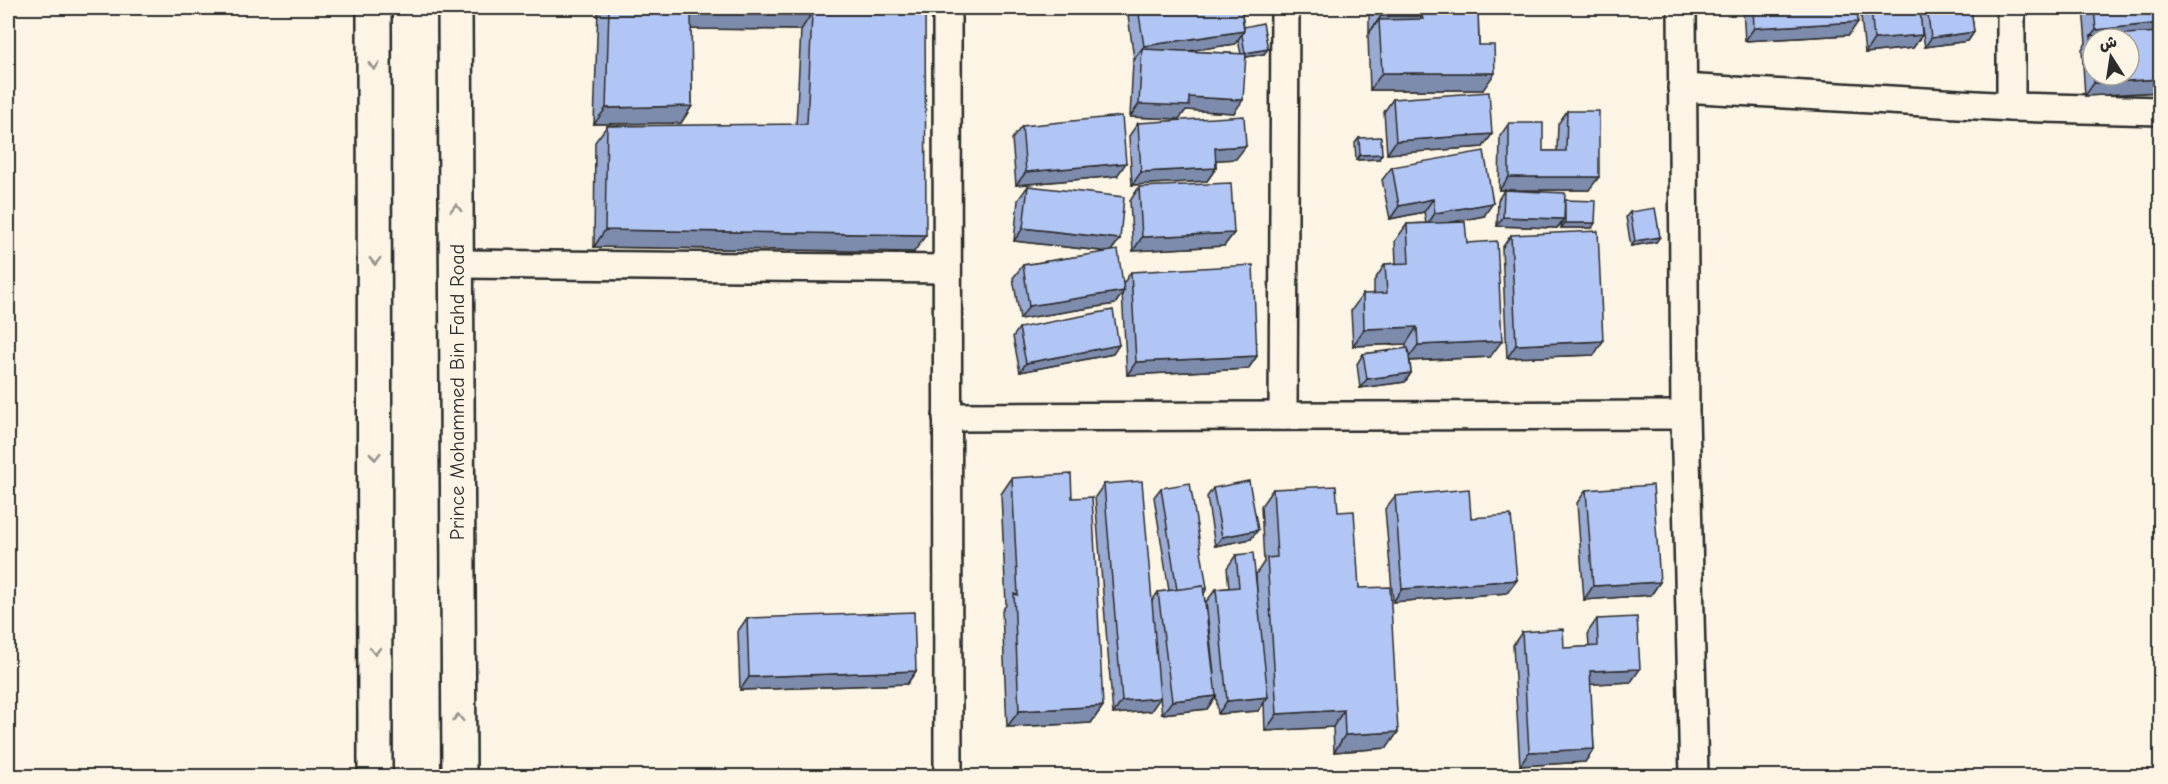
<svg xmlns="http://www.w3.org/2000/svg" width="2168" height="784" font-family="'Comic Neue','Playpen Sans Arabic',sans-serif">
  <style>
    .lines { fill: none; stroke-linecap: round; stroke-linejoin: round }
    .minor-casing { stroke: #2b2b2b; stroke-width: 32 }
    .tertiary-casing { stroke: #2b2b2b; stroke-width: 38 }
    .minor { stroke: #fcf5e5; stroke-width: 27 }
    .tertiary { stroke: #fcf5e5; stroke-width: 33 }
    .wall { fill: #99aad3; stroke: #2b2b2b; stroke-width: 1.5; fill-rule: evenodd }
    .shaded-wall { fill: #7d8bac; stroke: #2b2b2b; stroke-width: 1.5 }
    .building { fill: #b2c6f5; stroke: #2b2b2b; stroke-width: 1.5 }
    .oneway { stroke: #949088 }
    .labels { text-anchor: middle; stroke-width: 6; stroke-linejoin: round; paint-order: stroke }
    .street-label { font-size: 20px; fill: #2b2b2b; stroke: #fcf5e5 }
  </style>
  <rect width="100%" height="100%" fill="#fcf5e5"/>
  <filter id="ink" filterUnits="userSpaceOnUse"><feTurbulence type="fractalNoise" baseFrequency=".0167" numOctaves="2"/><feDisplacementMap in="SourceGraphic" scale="12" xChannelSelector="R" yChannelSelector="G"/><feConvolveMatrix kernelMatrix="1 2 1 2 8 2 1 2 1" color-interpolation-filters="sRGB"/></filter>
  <g filter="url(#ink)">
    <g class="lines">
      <g class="minor-casing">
        <g id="minor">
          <polyline points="947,8 948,776"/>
          <polyline points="1682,8 1685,415 1694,776"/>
          <polyline points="1682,88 2011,107 2011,8"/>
          <polyline points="2011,107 2160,111"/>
          <polyline points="456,264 947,269"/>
          <polyline points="1283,416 1285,8"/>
          <polyline points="947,417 1685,415"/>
        </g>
      </g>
      <g class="tertiary-casing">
        <g id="tertiary">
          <polyline points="374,8 375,776"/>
          <polyline points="455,8 459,776"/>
        </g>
      </g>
      <use href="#minor" class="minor"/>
      <use href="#tertiary" class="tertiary"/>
    </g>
    <g class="wall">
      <polygon points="598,8 925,8 914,252 594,247 595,142 607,126 796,125 801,30 691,29 692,106 681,123 594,124"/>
      <path d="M 1127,8 L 1241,8 L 1244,27 L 1264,54 L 1246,57 L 1234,113 L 1186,110 L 1179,119 L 1130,117 L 1133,62 L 1135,59 L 1134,59 ZM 1238,40 L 1241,54 L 1186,51 L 1235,44 Z"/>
      <polygon points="1369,8 1488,8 1487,9 1478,9 1479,45 1483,90 1370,90 1368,36 1370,33 1369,33"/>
      <polygon points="1743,8 1857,8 1849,35 1745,41"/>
      <polygon points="1860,8 1971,8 1974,32 1968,41 1925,47 1921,24 1922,35 1913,48 1865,53"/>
      <path d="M 2083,8 L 2160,8 L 2160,92 L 2085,96 L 2082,49 L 2086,43 ZM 2093,39 L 2129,39 L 2129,75 L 2093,75 Z"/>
      <polygon points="1393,99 1492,134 1483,147 1387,154 1384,112"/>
      <polygon points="1567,111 1589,190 1499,190 1500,136 1509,123 1543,151 1557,151 1558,124"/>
      <polygon points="1138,123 1236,159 1216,160 1216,168 1207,181 1132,185 1129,136"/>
      <polygon points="1022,126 1117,176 1016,185 1012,139"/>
      <polygon points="1359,138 1379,159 1356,160 1355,143"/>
      <polygon points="1392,167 1484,216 1449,223 1467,243 1490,357 1410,361 1411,373 1405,382 1360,388 1357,364 1363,354 1406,349 1406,344 1353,346 1351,311 1363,294 1374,294 1374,281 1385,264 1396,263 1395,241 1407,224 1426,223 1424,212 1390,219 1382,180"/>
      <polygon points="1028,186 1120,239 1111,251 1123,284 1131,272 1257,356 1248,369 1127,375 1122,293 1115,304 1020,319 1013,278 1023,265 1108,252 1014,241 1018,200"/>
      <polygon points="1139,187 1234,233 1224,246 1133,251 1130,201"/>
      <polygon points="1504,190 1565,201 1592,228 1561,228 1562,223 1557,228 1497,226 1498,200"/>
      <polygon points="1630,212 1656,242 1631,246 1626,217"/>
      <polygon points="1511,235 1594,355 1507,358 1502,248"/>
      <polygon points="1019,328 1113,354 1020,372 1013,337"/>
      <polygon points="1012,478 1072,498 1103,706 1091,723 1007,727 1002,611 1006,605 1001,494"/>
      <polygon points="1104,484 1152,601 1158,592 1169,591 1154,497 1161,488 1207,588 1204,594 1214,674 1206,602 1216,589 1229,588 1227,568 1236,555 1257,592 1256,574 1264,562 1261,506 1273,489 1338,512 1359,588 1387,748 1334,752 1333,727 1265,731 1264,703 1258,711 1218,714 1216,696 1207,709 1162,714 1159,690 1151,711 1113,714 1095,497"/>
      <polygon points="1213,488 1251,539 1215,546 1207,497"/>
      <polygon points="1586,490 1660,582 1651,595 1584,600 1577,503"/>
      <polygon points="1395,496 1471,518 1517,580 1507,593 1393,602 1385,509"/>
      <polygon points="747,618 916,671 907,684 740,690 738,631"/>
      <polygon points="1597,619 1631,682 1590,684 1594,749 1585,762 1520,766 1513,645 1522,632 1564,648 1589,647 1588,632"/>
    </g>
    <g class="shaded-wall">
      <polygon points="1467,8 1488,8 1487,9 1466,9"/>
      <polygon points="691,12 812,13 801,30 680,29"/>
      <polygon points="1381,16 1422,16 1411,32 1379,20 1369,33"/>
      <polygon points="1858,22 1849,35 1745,41 1754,28"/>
      <polygon points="2160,23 2160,35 2091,36 2096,30"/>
      <polygon points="1244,31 1235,44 1142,58 1142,49 1134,59 1144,46"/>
      <polygon points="1974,32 1968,41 1925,47 1931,38"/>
      <polygon points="1922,35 1913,48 1865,53 1874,39"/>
      <polygon points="1268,49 1264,54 1241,58 1245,53"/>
      <polygon points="1382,73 1495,73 1483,90 1370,90"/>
      <polygon points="2160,79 2160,92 2085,96 2094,83"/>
      <polygon points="1189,97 1243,100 1234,113 1186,110 1179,119 1130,117 1139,104"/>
      <polygon points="692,106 681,123 594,124 606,108"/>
      <polygon points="1492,134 1483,147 1387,154 1396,141"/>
      <polygon points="1246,146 1236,159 1206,161 1215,148"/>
      <polygon points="1382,154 1379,159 1356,160 1360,155"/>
      <polygon points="1126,163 1117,176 1016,185 1026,172"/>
      <polygon points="1216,168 1207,181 1132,185 1141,172"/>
      <polygon points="1509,177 1599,177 1589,190 1499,190"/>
      <polygon points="1433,199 1424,212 1390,219 1399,206"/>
      <polygon points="1493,203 1484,216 1426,227 1435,213"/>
      <polygon points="1503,217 1564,219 1557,228 1497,226"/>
      <polygon points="1565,223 1595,223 1592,228 1561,228"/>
      <polygon points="1023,228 1120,239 1110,252 1014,241"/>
      <polygon points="605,230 926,235 914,252 594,247"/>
      <polygon points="1234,233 1224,246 1133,251 1142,237"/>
      <polygon points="1660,237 1656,242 1631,246 1635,241"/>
      <polygon points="1124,291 1115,304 1020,319 1029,306"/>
      <polygon points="1417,327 1406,344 1353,346 1364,329"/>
      <polygon points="1502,341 1490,357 1406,361 1418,345"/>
      <polygon points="1603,341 1594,355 1507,358 1516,345"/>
      <polygon points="1119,345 1113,354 1020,372 1026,363"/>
      <polygon points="1257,356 1248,369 1127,375 1136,362"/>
      <polygon points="1411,373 1405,382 1360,388 1367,379"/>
      <polygon points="1258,530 1251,539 1215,546 1222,537"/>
      <polygon points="1517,580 1507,593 1393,602 1402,589"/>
      <polygon points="1660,582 1651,595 1584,600 1593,586"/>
      <polygon points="1640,669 1631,682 1580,685 1590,671"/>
      <polygon points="916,671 907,684 740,690 749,677"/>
      <polygon points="1216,696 1207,709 1162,714 1172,701"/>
      <polygon points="1268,697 1258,711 1218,714 1227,701"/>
      <polygon points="1160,698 1151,711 1113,714 1122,701"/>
      <polygon points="1103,706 1091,723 1007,727 1019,711"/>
      <polygon points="1344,710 1333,727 1265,731 1277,714"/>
      <polygon points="1398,732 1387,748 1334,752 1345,735"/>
      <polygon points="1594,749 1585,762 1520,766 1529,752"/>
    </g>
    <g class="building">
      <polygon points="609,8 925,8 926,235 605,230 607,126 807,124 812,13 691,12 692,106 606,108"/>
      <polygon points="1138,8 1241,8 1244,31 1144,46"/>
      <polygon points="1381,8 1478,8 1479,45 1494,45 1495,73 1382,73 1379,20 1423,19 1422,16 1381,16"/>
      <polygon points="1753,8 1857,8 1858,22 1754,28"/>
      <polygon points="1871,8 1920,8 1922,35 1874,39"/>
      <polygon points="1927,8 1971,8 1974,32 1931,38"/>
      <polygon points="2094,8 2160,8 2160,23 2096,30"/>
      <polygon points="1263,23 1268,49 1245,53 1242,35 1244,31 1244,27"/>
      <polygon points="2160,32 2160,79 2094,83 2094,75 2129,75 2129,39 2093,39 2093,61 2091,36"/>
      <polygon points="1142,49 1246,54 1243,100 1189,97 1189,106 1139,104"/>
      <polygon points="1489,92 1492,134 1396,141 1393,99"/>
      <polygon points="1567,111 1599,111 1599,177 1509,177 1509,123 1543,123 1543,151 1566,151"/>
      <polygon points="1122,116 1126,163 1026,172 1022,126"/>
      <polygon points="1244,116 1246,146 1215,148 1216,168 1141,172 1138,123"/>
      <polygon points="1381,137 1382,154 1360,155 1359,138"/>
      <polygon points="1484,151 1493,203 1435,213 1433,199 1399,206 1392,167"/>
      <polygon points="1231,183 1234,233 1142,237 1139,187"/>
      <polygon points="1028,186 1124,197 1120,239 1023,228"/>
      <polygon points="1504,190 1565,193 1564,219 1503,217"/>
      <polygon points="1565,200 1596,201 1595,223 1565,223"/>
      <polygon points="1655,208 1660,237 1635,241 1630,212"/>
      <polygon points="1465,222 1467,243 1497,241 1502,341 1418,345 1417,327 1364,329 1363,294 1387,293 1385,264 1409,263 1407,224"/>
      <polygon points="1598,231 1603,341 1516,345 1511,235"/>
      <polygon points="1118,250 1124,291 1029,306 1023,265"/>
      <polygon points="1253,265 1257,356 1136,362 1131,272"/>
      <polygon points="1113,310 1119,345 1026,363 1019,328"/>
      <polygon points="1408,348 1411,373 1367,379 1363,354"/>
      <polygon points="1071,474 1072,498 1092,497 1103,706 1019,711 1014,594 1018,595 1012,478"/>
      <polygon points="1142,481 1160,698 1122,701 1104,484"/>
      <polygon points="1249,481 1258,530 1222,537 1213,488"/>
      <polygon points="1190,483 1207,588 1203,589 1203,586 1177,590 1161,488"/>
      <polygon points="1653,485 1660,582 1593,586 1586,490"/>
      <polygon points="1336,486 1338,512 1354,511 1359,588 1390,587 1398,732 1345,735 1344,710 1277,714 1267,558 1277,557 1273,489"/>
      <polygon points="1469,489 1471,518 1511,515 1517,580 1402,589 1395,496"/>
      <polygon points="1253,553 1268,697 1227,701 1216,589 1239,587 1236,555"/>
      <polygon points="1203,586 1216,696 1172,701 1158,592"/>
      <polygon points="914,612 916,671 749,677 747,618"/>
      <polygon points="1637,617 1640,669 1590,671 1594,749 1529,752 1522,632 1563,629 1564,648 1598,646 1597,619"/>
    </g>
    <defs><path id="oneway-chevron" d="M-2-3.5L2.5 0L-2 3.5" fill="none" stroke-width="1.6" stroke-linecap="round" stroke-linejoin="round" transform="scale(1.5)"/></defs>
    <g class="oneway">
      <use href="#oneway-chevron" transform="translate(374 66) rotate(90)"/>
      <use href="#oneway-chevron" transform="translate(456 208) rotate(-90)"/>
      <use href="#oneway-chevron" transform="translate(375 261) rotate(90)"/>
      <use href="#oneway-chevron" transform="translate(375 456) rotate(90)"/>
      <use href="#oneway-chevron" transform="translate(375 651) rotate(90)"/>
      <use href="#oneway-chevron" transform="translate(458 718) rotate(-90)"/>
    </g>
  </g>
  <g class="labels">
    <g class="street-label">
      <text transform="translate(457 392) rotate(-90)" y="7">Prince Mohammed Bin Fahd Road</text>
    </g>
  </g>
  <rect width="2168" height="784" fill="none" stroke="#fcf5e5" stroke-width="30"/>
  <rect x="15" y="15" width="2138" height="754" fill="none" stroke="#2b2b2b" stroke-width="2" filter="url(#ink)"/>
  <g transform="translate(2111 57) rotate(348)"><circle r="28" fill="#fcf5e5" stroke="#a8a49b" stroke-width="1.5"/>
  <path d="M0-4.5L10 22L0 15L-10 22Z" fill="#2b2b2b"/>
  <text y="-9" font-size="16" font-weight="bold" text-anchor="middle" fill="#2b2b2b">ش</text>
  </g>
</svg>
